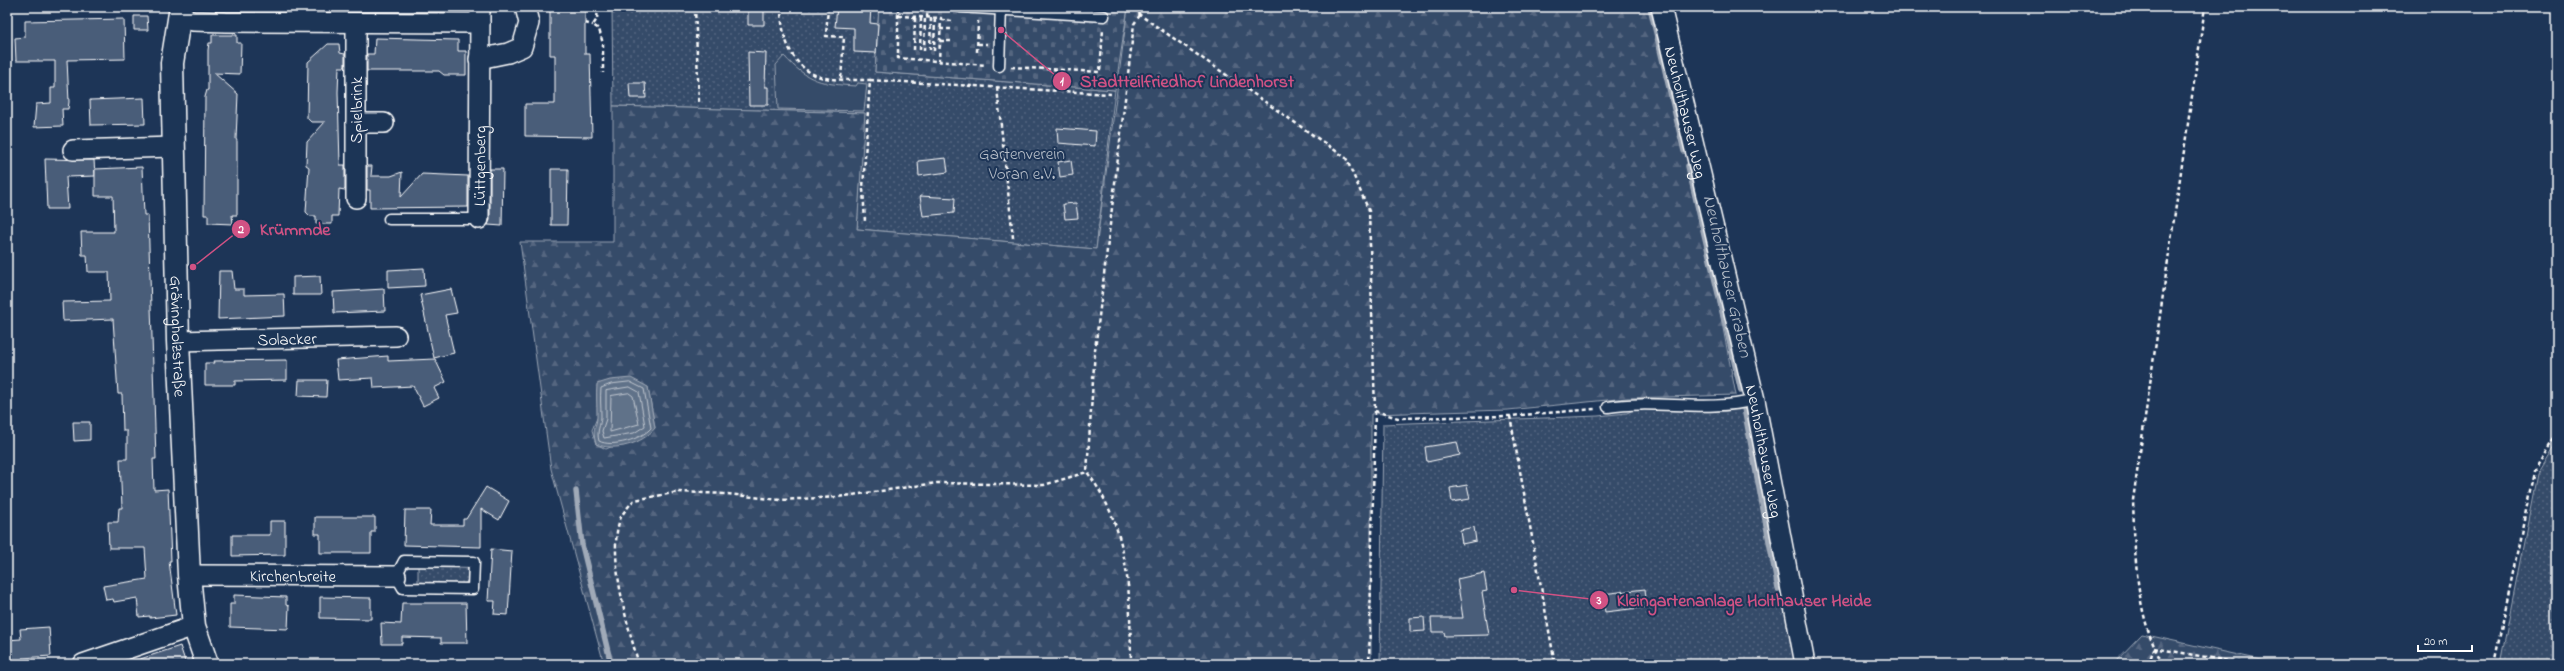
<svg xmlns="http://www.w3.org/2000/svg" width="2564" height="671" font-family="'Indie Flower',sans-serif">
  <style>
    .grass { fill: url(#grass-dots); stroke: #9aa5b4 }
    .forest { fill: url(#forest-firs); stroke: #9aa5b4; fill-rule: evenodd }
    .cemetery { fill: url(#cemetery-stones); stroke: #9aa5b4 }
    .park { fill: #364b69; stroke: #9aa5b4 }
    .water { fill: #617289; stroke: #a0aab8 }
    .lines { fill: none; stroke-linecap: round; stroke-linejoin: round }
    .shore { stroke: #c0c7d0; stroke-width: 1 }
    .stream { stroke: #a0aab8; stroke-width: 5.5 }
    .building { fill: #4a5d79; stroke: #fff }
    .lane-casing { stroke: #fff; stroke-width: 13 }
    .street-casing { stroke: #fff; stroke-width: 22 }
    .secondary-casing { stroke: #fff; stroke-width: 25 }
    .path { stroke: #fff; stroke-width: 2.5; stroke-dasharray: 4 3; stroke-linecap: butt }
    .lane { stroke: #1d3557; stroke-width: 10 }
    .street { stroke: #1d3557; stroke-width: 19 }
    .secondary { stroke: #1d3557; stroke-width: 22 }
    .labels { text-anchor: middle; stroke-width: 4; stroke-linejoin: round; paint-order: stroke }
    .street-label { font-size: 17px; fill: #fff; stroke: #1d3557 }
    .park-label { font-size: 17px; fill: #b9c0ca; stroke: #1d3557 }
    .water-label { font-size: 18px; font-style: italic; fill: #b8c0ca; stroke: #1d3557 }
    .leader { fill: none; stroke: #d15284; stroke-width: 1.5 }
    .callout-dot { fill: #d15284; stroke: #1d3557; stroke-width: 1.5 }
    .mark-label { font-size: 12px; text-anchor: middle; font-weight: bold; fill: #fff }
    .callout-label { font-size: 18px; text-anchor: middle; font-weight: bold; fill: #d15284; stroke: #1d3557; stroke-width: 4; stroke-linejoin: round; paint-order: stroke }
  </style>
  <defs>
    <pattern id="grass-dots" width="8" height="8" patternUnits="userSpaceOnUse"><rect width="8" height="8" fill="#364b69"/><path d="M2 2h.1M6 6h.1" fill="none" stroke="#546680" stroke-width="1.8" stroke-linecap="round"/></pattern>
    <pattern id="forest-firs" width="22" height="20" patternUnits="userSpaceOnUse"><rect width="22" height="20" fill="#364b69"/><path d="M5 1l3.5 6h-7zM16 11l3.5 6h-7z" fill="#546680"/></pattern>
    <pattern id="cemetery-stones" width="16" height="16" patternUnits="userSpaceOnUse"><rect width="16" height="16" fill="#364b69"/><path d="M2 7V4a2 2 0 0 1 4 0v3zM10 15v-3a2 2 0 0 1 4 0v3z" fill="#546680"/></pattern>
  </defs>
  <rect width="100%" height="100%" fill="#1d3557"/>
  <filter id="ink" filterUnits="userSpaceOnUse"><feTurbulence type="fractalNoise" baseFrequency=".025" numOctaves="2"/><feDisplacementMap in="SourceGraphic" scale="8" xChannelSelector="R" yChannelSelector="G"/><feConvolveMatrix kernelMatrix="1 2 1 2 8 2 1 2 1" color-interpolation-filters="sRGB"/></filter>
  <g filter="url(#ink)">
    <g class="grass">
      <polygon points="612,7 879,7 875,72 1115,90 1096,249 857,229 864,113 613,106"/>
      <polygon points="1635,409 1749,409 1801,664 1380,664 1383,424 1598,416 1627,413"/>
      <polygon points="2557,441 2557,664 2500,664 2537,474"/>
      <polygon points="418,566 466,566 468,569 468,579 465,584 418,583"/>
    </g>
    <g class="forest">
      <path d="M 1128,7 L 1657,7 L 1682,117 L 1736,395 L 1627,398 L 1508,410 L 1371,414 L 1371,664 L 604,664 L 551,469 L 520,242 L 613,242 L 613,106 L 865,113 L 857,229 L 1096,249 ZM 648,387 L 655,428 L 606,449 L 596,444 L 592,430 L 597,418 Z"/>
      <polygon points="2142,634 2280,664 2113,664"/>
    </g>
    <polygon class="cemetery" points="879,7 1128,7 1115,90 875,72"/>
    <g class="park">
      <path d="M 784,56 C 808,82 822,84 856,86 L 858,83 L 867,84 L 864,111 L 778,109 L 776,65 Z"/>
      <polygon points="2154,659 2181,664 2153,664"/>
    </g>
    <path class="water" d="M 631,378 L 648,387 L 655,428 C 643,444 614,452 596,444 C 591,427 597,428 597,416 C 597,405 596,395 597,384 L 610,380 Z"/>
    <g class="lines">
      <g class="shore">
        <path d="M 630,382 L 644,389 L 651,428 C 642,439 612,448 599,441 C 596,430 601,426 601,416 C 601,406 600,398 601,388 L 611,384 Z"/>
        <polygon points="630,387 639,392 645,426 634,433 604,438 602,431 606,419 606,391"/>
        <polygon points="629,393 633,396 639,424 610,432 611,396"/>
      </g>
      <g class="stream">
        <polyline points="1650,7 1684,151"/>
        <polyline points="1688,166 1741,391"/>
        <polyline points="1744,408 1778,589"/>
        <polyline points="576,491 582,545 611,664"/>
      </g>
    </g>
    <g class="building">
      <polygon points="550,7 585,7 585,54 590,54 592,137 525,136 525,104 555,104 555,55 550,55"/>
      <polygon points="748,7 764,8 764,25 748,25"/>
      <polygon points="837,7 871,7 870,23 878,24 876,53 854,52 854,28 835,27"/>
      <polygon points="134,16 147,16 148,30 134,30"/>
      <polygon points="124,19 125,59 67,60 69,102 68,109 62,109 63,126 34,127 36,104 51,103 51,88 55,88 55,61 16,61 15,38 25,37 25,21"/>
      <polygon points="212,35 237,35 237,43 241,43 240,74 214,73 238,94 236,139 237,141 237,215 232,215 233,224 208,223 208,215 204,215 205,97 207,90 208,90 208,50 209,43 212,43"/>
      <polygon points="375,38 458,40 458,51 466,51 466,75 444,75 439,71 367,71 367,54 374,54"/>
      <polygon points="328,44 339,44 340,53 345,54 345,67 339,67 338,92 340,165 345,165 345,190 339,189 338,216 332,216 332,224 316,224 316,216 310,216 306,212 309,167 306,165 307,142 325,122 311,122 307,118 308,62"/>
      <polygon points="748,52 766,53 765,87 768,87 768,105 749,105"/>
      <polygon points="629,83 645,83 646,98 630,98"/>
      <polygon points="144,98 145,124 91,125 90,100"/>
      <polygon points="1057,128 1096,131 1095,146 1058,143"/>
      <polygon points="946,158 948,172 919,176 918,161"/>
      <polygon points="45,159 94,160 95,176 66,177 68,209 47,209"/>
      <polygon points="1071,160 1073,175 1060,177 1058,162"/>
      <polygon points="367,166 372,166 371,176 391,176 402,172 401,197 422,174 468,176 468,207 370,208 370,190 367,190"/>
      <polygon points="142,167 144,215 148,215 156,459 153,459 154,490 168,489 171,561 169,561 176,615 150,618 150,616 139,617 137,598 114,602 113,599 106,600 103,586 147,579 145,548 109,548 108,522 118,522 119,508 122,508 120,459 127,459 127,431 123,431 122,394 118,394 113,319 63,321 62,302 110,301 109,272 88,272 87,255 82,255 81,232 114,232 113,196 95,196 95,169"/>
      <polygon points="490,169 503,169 502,226 488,225 490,219"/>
      <polygon points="551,169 568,169 567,225 551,225"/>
      <polygon points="920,196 955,198 954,213 923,216"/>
      <polygon points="1076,203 1078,218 1065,219 1063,204"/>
      <polygon points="424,268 425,286 388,288 388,270"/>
      <polygon points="219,271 232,271 234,289 244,289 244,295 284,294 285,316 218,319"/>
      <polygon points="320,276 321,295 293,295 293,277"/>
      <polygon points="384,289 385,311 334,313 333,292"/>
      <polygon points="451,289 457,313 445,315 454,353 434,358 420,295"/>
      <polygon points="388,356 388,361 435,359 446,382 434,388 439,398 423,406 413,386 374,388 373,378 338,380 336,360"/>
      <polygon points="287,360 287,380 235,381 235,385 205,385 205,363 214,363 213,361"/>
      <polygon points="299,380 327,380 326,397 298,396"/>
      <polygon points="73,422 90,422 90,440 74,441"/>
      <polygon points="1457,442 1460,455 1427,462 1425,447"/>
      <polygon points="1467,485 1470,499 1452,502 1450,488"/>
      <polygon points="486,487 509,501 499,520 481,509 481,547 404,545 405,510 431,510 430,525 463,525 463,519 466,519"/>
      <polygon points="315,517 375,517 375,532 371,532 371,553 320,553 320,534 315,534"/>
      <polygon points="270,521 285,521 285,555 232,556 232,535 270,535"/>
      <polygon points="1474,527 1476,541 1462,544 1460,530"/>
      <polygon points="491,549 512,551 508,615 494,614 495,601 488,601"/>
      <polygon points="1484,573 1487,591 1482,592 1489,635 1445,636 1444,632 1432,632 1431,618 1463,618 1457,579"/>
      <polygon points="1645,589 1647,607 1605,612 1602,594"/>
      <polygon points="234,595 286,597 286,605 289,606 288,629 230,627 230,604 234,604"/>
      <polygon points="320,597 371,598 371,619 320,618"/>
      <polygon points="402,603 466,603 467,643 441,643 441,638 402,637 402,644 382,644 381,623 401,624"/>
      <polygon points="1424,617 1425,631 1410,632 1410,618"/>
      <polygon points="49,627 51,656 22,658 22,664 8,664 7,640 21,639 20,629"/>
      <polygon points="180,646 186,664 134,664 134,661"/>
    </g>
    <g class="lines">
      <g class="lane-casing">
        <g id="lane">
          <polyline points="960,7 1104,16"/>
          <polyline points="999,66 1001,7"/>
          <polyline points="389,219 479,219"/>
          <path d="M 1608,407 C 1657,399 1706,413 1755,400"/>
          <polygon points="404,561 474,562 473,589 403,588 396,576"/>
        </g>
      </g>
      <g class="street-casing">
        <g id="street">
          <path id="s1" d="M 1661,7 L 1755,400 L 1805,664"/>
          <polyline points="178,18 193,21 226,22 480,23"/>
          <polyline points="479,59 508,53 522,47 529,23 525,7"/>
          <polyline points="356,123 384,123"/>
          <polyline points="73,150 173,147"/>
          <polyline points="356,198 356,23"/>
          <path id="s2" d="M 479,219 L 480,7"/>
          <path id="s3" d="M 178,341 L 396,336"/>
          <path id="s4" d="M 189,575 L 396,576"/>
          <polyline points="83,664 194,626"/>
        </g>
      </g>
      <g class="secondary-casing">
        <g id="secondary">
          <path id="s5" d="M 181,7 L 172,63 L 178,341 L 189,575 L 194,626 L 207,664"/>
        </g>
      </g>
      <g class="path">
        <polyline points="598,7 597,19 593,25 599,29 603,44 603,73"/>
        <polyline points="695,7 699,102"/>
        <path d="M 781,7 C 781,33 789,63 815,75 C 827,81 856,80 870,80 L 863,188 L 865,222"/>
        <polyline points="828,7 826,36 844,37 841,79"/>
        <polyline points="898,7 898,58 986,65"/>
        <polyline points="1135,7 1140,15 1346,158 1369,211 1375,411 1369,664"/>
        <polyline points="898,16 941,18 939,61"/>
        <polyline points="927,17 928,7"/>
        <polyline points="941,20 953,21"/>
        <polyline points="585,23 593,25"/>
        <polyline points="940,29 952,29"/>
        <polyline points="940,41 951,41"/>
        <polyline points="978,44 987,44"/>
        <polyline points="914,50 915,17"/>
        <polyline points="920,50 921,17"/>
        <polyline points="930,50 931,17"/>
        <polyline points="924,51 925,17"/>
        <polyline points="934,51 935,17"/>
        <polyline points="977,52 978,21"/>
        <polyline points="1011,67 1100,72 1103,29"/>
        <polyline points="870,80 1111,94"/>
        <polyline points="997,88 1013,238"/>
        <polyline points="1375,411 1398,418 1510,416 1595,409"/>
        <polyline points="1510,416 1555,664"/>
        <polyline points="2154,648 2246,664"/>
        <path d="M 639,664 C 628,629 606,551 621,517 C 624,511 630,505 634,500 L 679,492 L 727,494 L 780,500 L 838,497 L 937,483 L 1044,485 L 1087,472"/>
        <path d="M 1131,664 C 1130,595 1131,530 1087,472 L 1095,350 L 1134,24 L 1140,15"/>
        <polyline points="2148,664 2154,649"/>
        <path d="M 2163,664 C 2135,616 2135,554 2133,500 L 2205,7"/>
        <polyline points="2494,664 2534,471 2557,434"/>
      </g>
      <use href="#lane" class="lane"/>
      <use href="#street" class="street"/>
      <use href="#secondary" class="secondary"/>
    </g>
  </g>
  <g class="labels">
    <g class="street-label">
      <text transform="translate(356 110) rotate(-90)" y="6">Spielbrink</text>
      <text dy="6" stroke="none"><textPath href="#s1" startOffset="108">Neuholthauser Weg</textPath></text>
      <text dy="6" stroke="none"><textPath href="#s2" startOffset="53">Lüttgenberg</textPath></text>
      <text dy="6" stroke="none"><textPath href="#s5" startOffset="330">Grävingholzstraße</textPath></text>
      <text dy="6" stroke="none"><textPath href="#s3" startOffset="109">Solacker</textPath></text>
      <text dy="6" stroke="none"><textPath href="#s1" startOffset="456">Neuholthauser Weg</textPath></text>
      <text dy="6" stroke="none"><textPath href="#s4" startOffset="104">Kirchenbreite</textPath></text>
    </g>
    <g class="park-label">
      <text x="1022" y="159">Gartenverein<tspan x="1022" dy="20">Voran e.V.</tspan></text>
    </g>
    <g class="water-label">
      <text transform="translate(1728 276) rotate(77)" y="6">Neuholthauser Graben</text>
    </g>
  </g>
  <path class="leader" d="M1001 30L1062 81M193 267L241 229M1514 590L1599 600"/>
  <g class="callout-dot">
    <circle cx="1001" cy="30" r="4"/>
    <circle cx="193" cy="267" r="4"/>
    <circle cx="1514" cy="590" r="4"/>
    <circle cx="1062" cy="81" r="10"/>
    <circle cx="241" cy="229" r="10"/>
    <circle cx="1599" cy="600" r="10"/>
  </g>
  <g class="mark-label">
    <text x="1062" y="85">1</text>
    <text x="241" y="233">2</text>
    <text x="1599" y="604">3</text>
  </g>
  <g class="callout-label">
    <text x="1187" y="87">Stadtteilfriedhof Lindenhorst</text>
    <text x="295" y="235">Krümmde</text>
    <text x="1744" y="606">Kleingartenanlage Holthauser Heide</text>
  </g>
  <rect width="2564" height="671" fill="none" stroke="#1d3557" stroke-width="24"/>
  <rect x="12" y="12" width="2540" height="647" fill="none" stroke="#fff" stroke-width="1.5" filter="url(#ink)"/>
  <path d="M2418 645v6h54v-6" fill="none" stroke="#ffffff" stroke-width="2"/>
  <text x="2424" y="645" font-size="12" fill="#ffffff" stroke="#1d3557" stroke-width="3" paint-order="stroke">20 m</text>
</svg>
